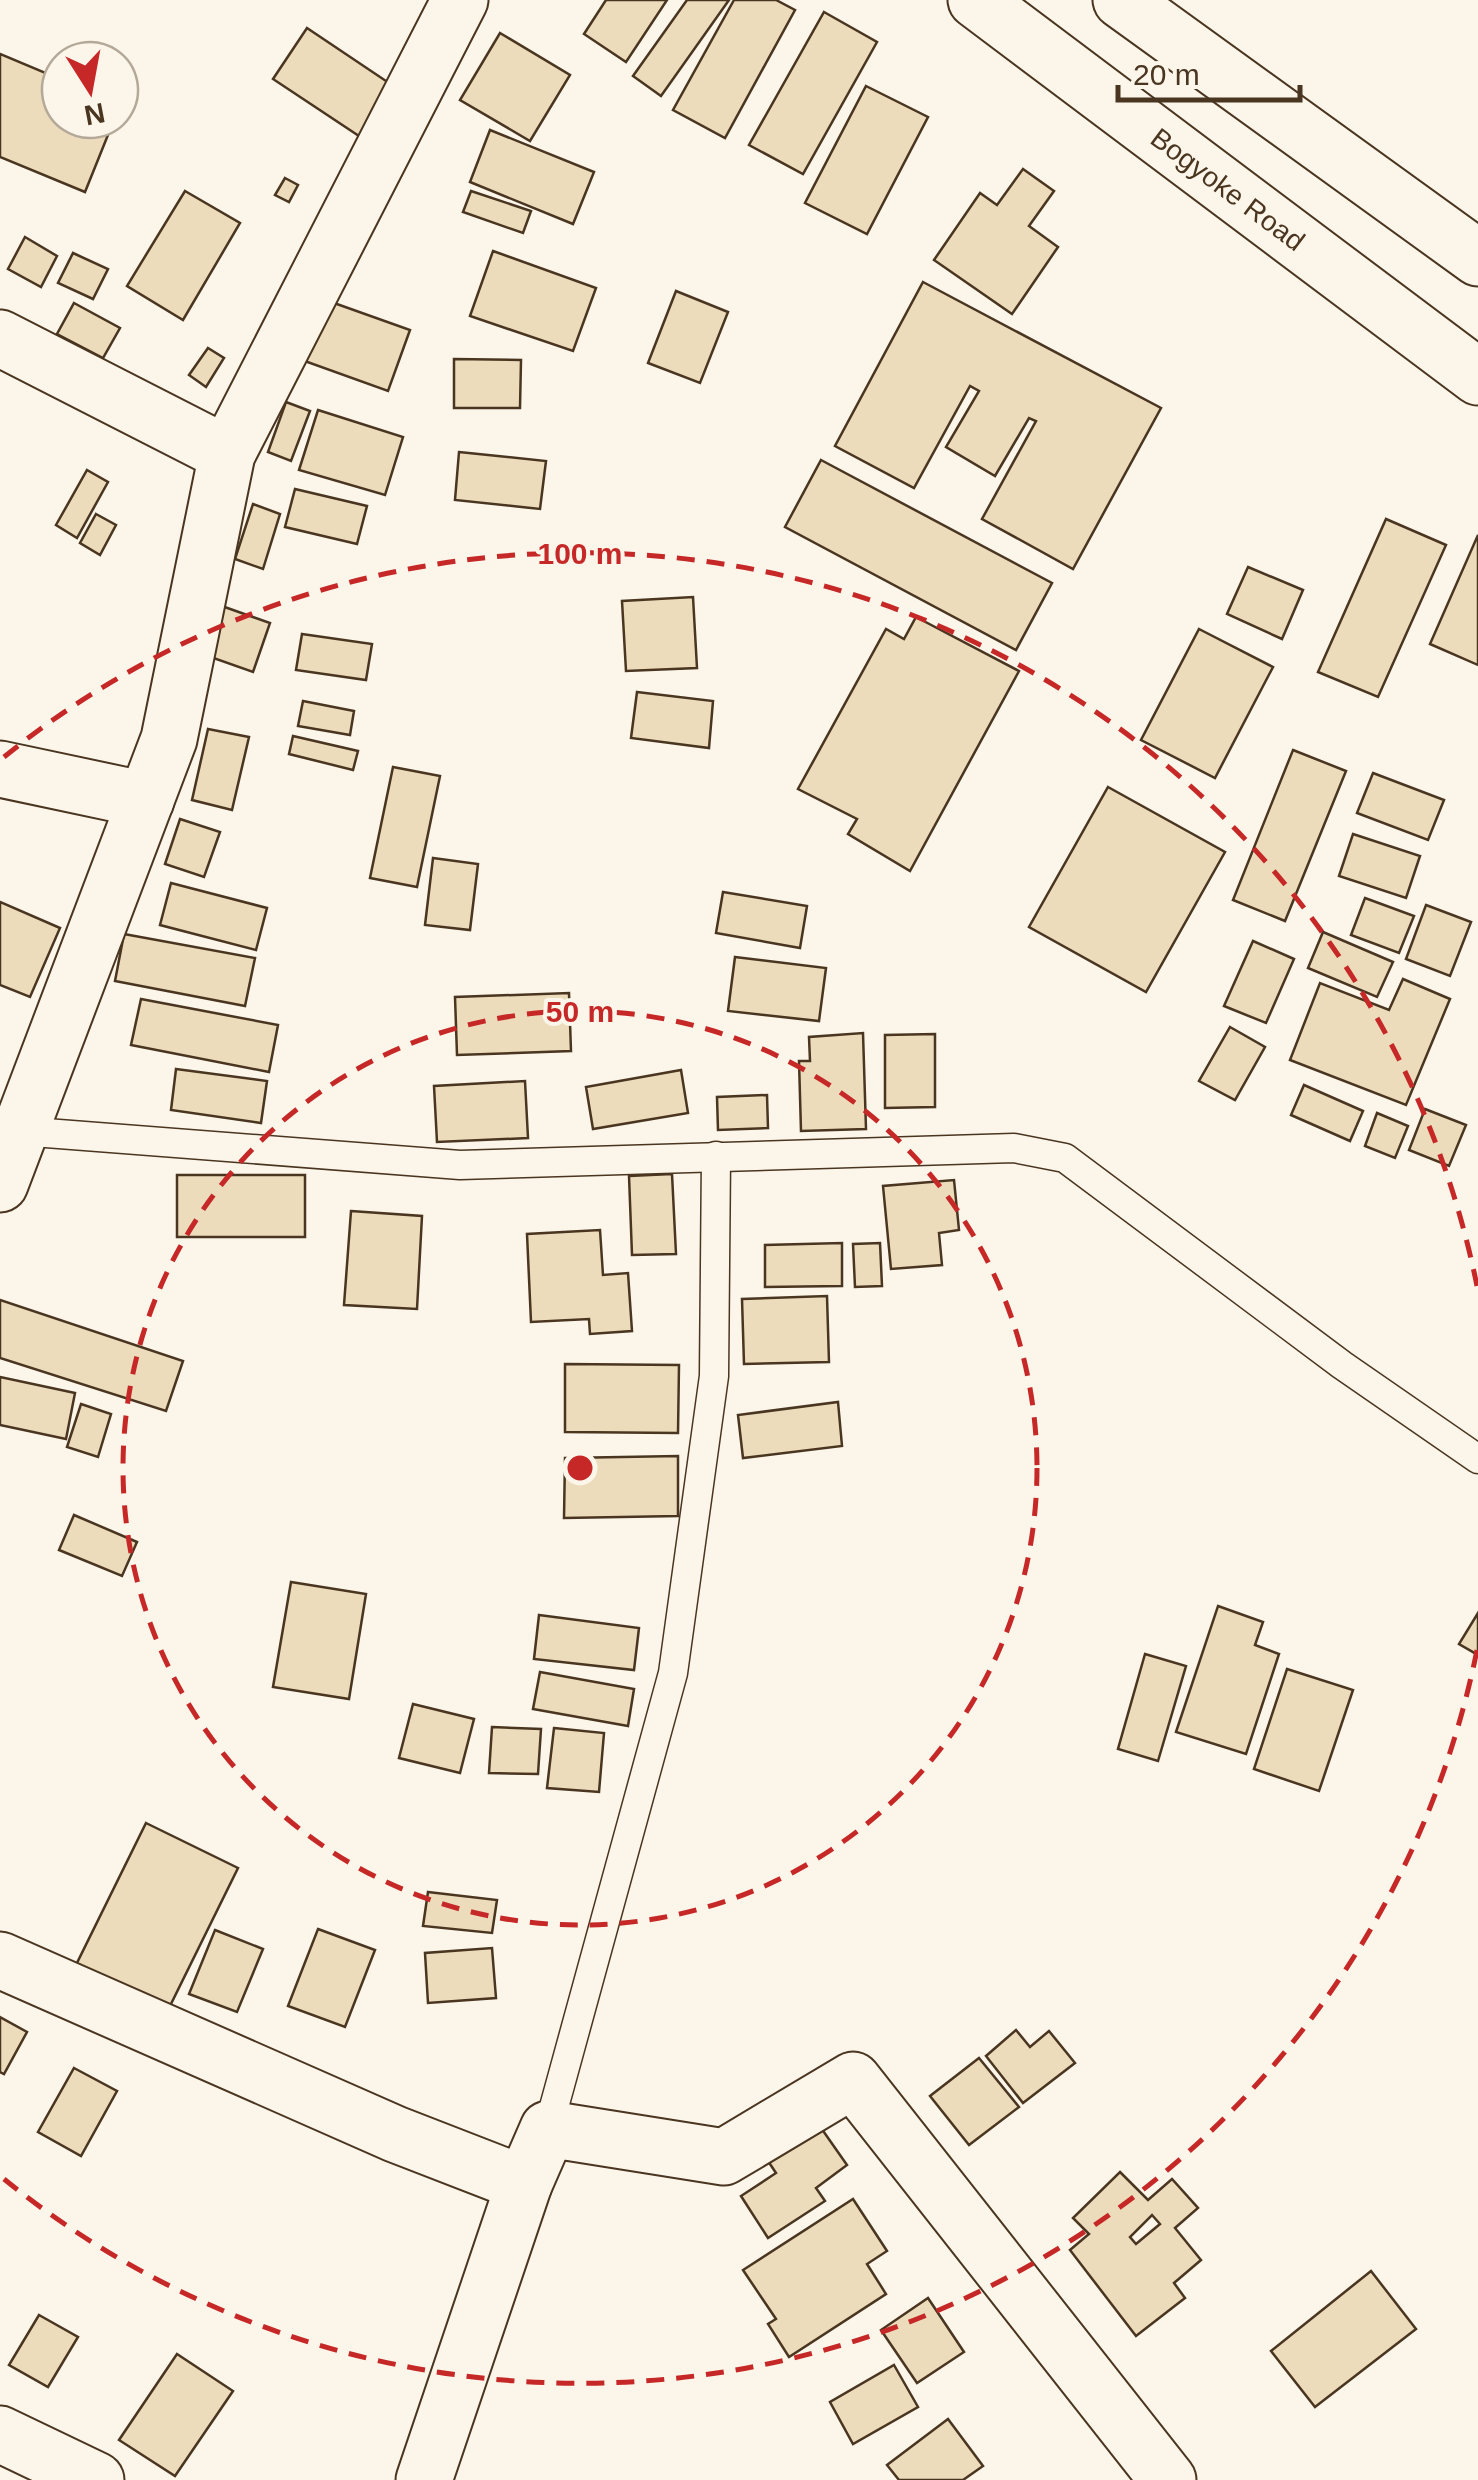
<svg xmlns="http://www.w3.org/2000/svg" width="1478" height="2480" font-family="Helvetica,sans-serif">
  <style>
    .building { fill: #ecdcbc; stroke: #4a3520; stroke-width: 2.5; fill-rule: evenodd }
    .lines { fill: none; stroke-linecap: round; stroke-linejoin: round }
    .lane-casing { stroke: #4a3520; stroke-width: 31 }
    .street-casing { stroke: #4a3520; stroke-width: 59 }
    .primary-casing { stroke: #4a3520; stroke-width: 59 }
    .lane { stroke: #fbf6e9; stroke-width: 28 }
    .street { stroke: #fbf6e9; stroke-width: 55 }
    .primary { stroke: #fbf6e9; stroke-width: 55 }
    .ring { fill: none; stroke: #c62828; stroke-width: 5; stroke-dasharray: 18 12 }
    .labels { text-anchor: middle; stroke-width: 8; stroke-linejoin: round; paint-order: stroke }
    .street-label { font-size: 28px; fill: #4a3520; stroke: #fbf6e9 }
    .centre { fill: #c62828; stroke: #fbf6e9; stroke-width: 5 }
    .ring-label { font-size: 30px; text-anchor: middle; font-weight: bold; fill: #c62828; stroke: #fbf6e9; stroke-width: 8; stroke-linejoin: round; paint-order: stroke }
  </style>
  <rect width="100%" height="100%" fill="#fbf6e9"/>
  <g class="building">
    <polygon points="606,0 667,0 626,62 584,34"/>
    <polygon points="687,0 729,0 661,96 633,76"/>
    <polygon points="734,0 776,0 795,10 725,138 673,110"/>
    <polygon points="824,12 877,42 803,174 749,145"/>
    <polygon points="307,28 395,87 362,138 273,79"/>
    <polygon points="500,33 570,75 530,141 460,100"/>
    <polygon points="0,54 60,79 60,120 114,120 85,192 0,157"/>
    <polygon points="866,86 928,117 867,234 805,203"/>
    <polygon points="490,130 594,172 573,224 470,182"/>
    <polygon points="1023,169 1054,191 1029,226 1058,247 1012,314 934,260 980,193 997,205"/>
    <polygon points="285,178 298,185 289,202 275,195"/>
    <polygon points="185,191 240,223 183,320 127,286"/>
    <polygon points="471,191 531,211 523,233 463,212"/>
    <polygon points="25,237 57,256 41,287 8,269"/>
    <polygon points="493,251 596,288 573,351 470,316"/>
    <polygon points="73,253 108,269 93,299 58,283"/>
    <polygon points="923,282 1161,408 1073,569 982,519 1036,421 1029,418 995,476 946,447 979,391 970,386 914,488 835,446"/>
    <polygon points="676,291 728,312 700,383 648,363"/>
    <polygon points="320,298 410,330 388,391 299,359"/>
    <polygon points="74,303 120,328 103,358 57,334"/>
    <polygon points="208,348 224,358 206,387 189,375"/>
    <polygon points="454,359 521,360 520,408 454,408"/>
    <polygon points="286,402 310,411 291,461 268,452"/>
    <polygon points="318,410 403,437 385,495 299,470"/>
    <polygon points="459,452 546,461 540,509 455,500"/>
    <polygon points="821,460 1052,583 1016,650 785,527"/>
    <polygon points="87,470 108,482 77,538 56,525"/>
    <polygon points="295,489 367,506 357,544 285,527"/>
    <polygon points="253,504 280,514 263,569 235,559"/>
    <polygon points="96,514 116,525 100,555 80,543"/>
    <polygon points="1386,519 1446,545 1378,697 1318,672"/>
    <polygon points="1478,535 1478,665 1430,644"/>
    <polygon points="1248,567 1303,590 1282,639 1227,614"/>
    <polygon points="693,597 697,668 626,671 622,601"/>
    <polygon points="219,605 270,623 253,672 202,654"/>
    <polygon points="916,617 1019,671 910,871 848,834 857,819 798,789 886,629 904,639"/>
    <polygon points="1199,629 1273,667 1215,778 1141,740"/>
    <polygon points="302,634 372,644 366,680 296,670"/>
    <polygon points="637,692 713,701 709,748 631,738"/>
    <polygon points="303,701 354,711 350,735 298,726"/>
    <polygon points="208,729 249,737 232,810 192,800"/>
    <polygon points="293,736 358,751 353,770 289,754"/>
    <polygon points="1293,750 1346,771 1285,921 1233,900"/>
    <polygon points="393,767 440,776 417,887 370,878"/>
    <polygon points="1373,773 1444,800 1428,840 1357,813"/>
    <polygon points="1108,787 1225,852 1146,992 1029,927"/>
    <polygon points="180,819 220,832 204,877 165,864"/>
    <polygon points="1353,834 1420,856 1406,898 1339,876"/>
    <polygon points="433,858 478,864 470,930 425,925"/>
    <polygon points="171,883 267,908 256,950 160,925"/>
    <polygon points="723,892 807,906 800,948 716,933"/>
    <polygon points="1365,898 1414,916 1399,953 1351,935"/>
    <polygon points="0,902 60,928 30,997 0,985"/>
    <polygon points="1426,905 1471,922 1450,976 1406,959"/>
    <polygon points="1323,932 1393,962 1377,997 1308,968"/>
    <polygon points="124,934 255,958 245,1006 115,981"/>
    <polygon points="1253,941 1294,959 1266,1023 1224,1006"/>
    <polygon points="735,957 826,968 819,1021 728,1011"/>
    <polygon points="1403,979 1450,999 1406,1105 1290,1060 1320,983 1389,1010"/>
    <polygon points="569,993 571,1051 457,1055 455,997"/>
    <polygon points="141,999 278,1025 269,1072 131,1045"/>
    <polygon points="1230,1027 1265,1047 1235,1100 1199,1081"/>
    <polygon points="863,1033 866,1129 801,1131 799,1061 810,1061 809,1037"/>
    <polygon points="935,1034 935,1107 885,1108 885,1035"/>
    <polygon points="176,1069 267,1081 261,1123 171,1110"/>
    <polygon points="681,1070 688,1113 593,1129 586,1087"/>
    <polygon points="525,1081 528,1138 437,1142 434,1086"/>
    <polygon points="1304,1085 1363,1111 1350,1141 1291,1115"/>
    <polygon points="767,1095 768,1128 718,1130 717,1097"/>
    <polygon points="1425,1109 1466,1125 1449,1166 1409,1150"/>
    <polygon points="1377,1113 1408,1126 1395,1158 1365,1146"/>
    <polygon points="672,1174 676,1254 632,1255 629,1176"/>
    <rect x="177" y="1175" width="128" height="62"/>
    <polygon points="954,1180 959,1230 939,1233 942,1265 891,1269 883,1186"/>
    <polygon points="351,1211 422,1216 417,1309 344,1305"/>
    <polygon points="600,1230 603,1275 628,1273 632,1331 590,1334 589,1319 531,1322 527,1234"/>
    <polygon points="842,1243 842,1286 765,1287 765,1245"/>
    <polygon points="880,1243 882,1286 855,1287 853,1244"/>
    <polygon points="827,1296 829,1362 744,1364 742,1299"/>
    <polygon points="0,1300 183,1361 166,1411 0,1358"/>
    <polygon points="565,1364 679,1365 678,1433 565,1432"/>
    <polygon points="0,1377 75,1393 66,1439 0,1425"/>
    <polygon points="838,1402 842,1446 743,1458 738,1415"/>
    <polygon points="81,1404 111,1414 98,1457 67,1447"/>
    <polygon points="678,1456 678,1516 564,1518 565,1458"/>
    <polygon points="74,1515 137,1542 122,1576 59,1550"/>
    <polygon points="291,1582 366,1594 349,1699 273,1687"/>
    <polygon points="1218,1606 1263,1622 1255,1645 1279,1654 1246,1754 1176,1732"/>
    <polygon points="1478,1613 1478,1655 1459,1644"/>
    <polygon points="539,1615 639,1628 634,1670 534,1659"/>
    <polygon points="1145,1654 1186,1666 1158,1761 1118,1749"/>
    <polygon points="1287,1669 1353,1690 1319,1791 1254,1769"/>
    <polygon points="540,1672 634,1689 628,1726 533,1709"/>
    <polygon points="413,1704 474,1719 460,1773 399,1758"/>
    <polygon points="492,1727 541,1729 538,1774 489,1773"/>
    <polygon points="554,1728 604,1733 599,1792 547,1788"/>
    <polygon points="146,1823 238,1868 167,2012 75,1967"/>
    <polygon points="428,1892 497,1900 492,1933 423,1926"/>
    <polygon points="318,1929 375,1950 345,2027 288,2006"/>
    <polygon points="215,1930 263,1949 237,2012 189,1994"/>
    <polygon points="492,1948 496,1998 428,2003 425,1953"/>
    <polygon points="0,2017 27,2032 4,2074 0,2072"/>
    <polygon points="1016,2030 1030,2047 1049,2031 1075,2063 1023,2103 986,2056"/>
    <polygon points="979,2058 1019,2107 969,2145 930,2096"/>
    <polygon points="74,2068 117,2091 81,2156 38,2132"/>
    <polygon points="819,2125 847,2165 816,2188 825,2201 768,2238 741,2196 776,2173 768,2161"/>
    <path d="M 1120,2172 L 1148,2200 L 1172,2179 L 1198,2208 L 1175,2228 L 1201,2260 L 1174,2283 L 1185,2298 L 1136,2336 L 1070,2250 L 1089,2234 L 1073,2218 ZM 1152,2215 L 1160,2224 L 1136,2244 L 1130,2237 Z"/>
    <polygon points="853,2199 887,2251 867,2264 886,2294 789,2357 768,2324 776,2319 743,2270"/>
    <polygon points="1371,2271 1416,2329 1315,2407 1271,2351"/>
    <polygon points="928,2298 964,2352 917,2383 881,2330"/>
    <polygon points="39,2315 78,2337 48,2387 9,2365"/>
    <polygon points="177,2354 233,2391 175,2476 119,2440"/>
    <polygon points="894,2365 918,2407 853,2444 830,2402"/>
    <polygon points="948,2419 983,2466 963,2480 899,2480 887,2465"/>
  </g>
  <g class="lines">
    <g class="lane-casing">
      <g id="lane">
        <polyline points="20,1131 460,1165 1014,1148 1065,1158 1342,1365 1478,1459"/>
        <polyline points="548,2129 673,1673 714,1376 716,1156"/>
      </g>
    </g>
    <g class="street-casing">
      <g id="street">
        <polyline points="0,338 227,454"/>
        <polyline points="0,769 146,800"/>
        <polyline points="0,1184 169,739 227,454 460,0"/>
        <polyline points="0,1960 395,2134 524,2184 548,2129 724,2157 853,2080 1168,2480"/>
        <polyline points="0,2434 96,2480"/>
        <polyline points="424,2480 524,2184"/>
      </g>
    </g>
    <g class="primary-casing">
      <g id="primary">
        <path id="s1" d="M 976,0 L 1478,377"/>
        <polyline points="1121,0 1478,258"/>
      </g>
    </g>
    <use href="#lane" class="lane"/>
    <use href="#street" class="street"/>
    <use href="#primary" class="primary"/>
  </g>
  <g class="ring">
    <circle cx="580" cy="1468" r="457"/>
    <path d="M1477 1650A915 915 0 0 1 4 2179M4 757A915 915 0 0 1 1477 1286"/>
  </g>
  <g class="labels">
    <g class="street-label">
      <text dy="10" stroke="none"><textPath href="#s1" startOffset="315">Bogyoke Road</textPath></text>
    </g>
  </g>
  <circle cx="580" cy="1468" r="15" class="centre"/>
  <g class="ring-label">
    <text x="580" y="564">100 m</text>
    <text x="580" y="1022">50 m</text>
  </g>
  <g transform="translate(90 90) rotate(169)"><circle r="48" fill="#fbf6e9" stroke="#b4a999" stroke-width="2.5"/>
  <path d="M0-8L18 38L0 25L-18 38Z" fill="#c62828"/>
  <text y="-15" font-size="28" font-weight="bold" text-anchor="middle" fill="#4a3520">N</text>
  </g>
  <path d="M1118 85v15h182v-15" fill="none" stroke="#4a3520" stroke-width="5"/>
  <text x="1133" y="85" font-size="30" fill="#4a3520" stroke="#fbf6e9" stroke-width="8" paint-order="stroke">20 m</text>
</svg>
